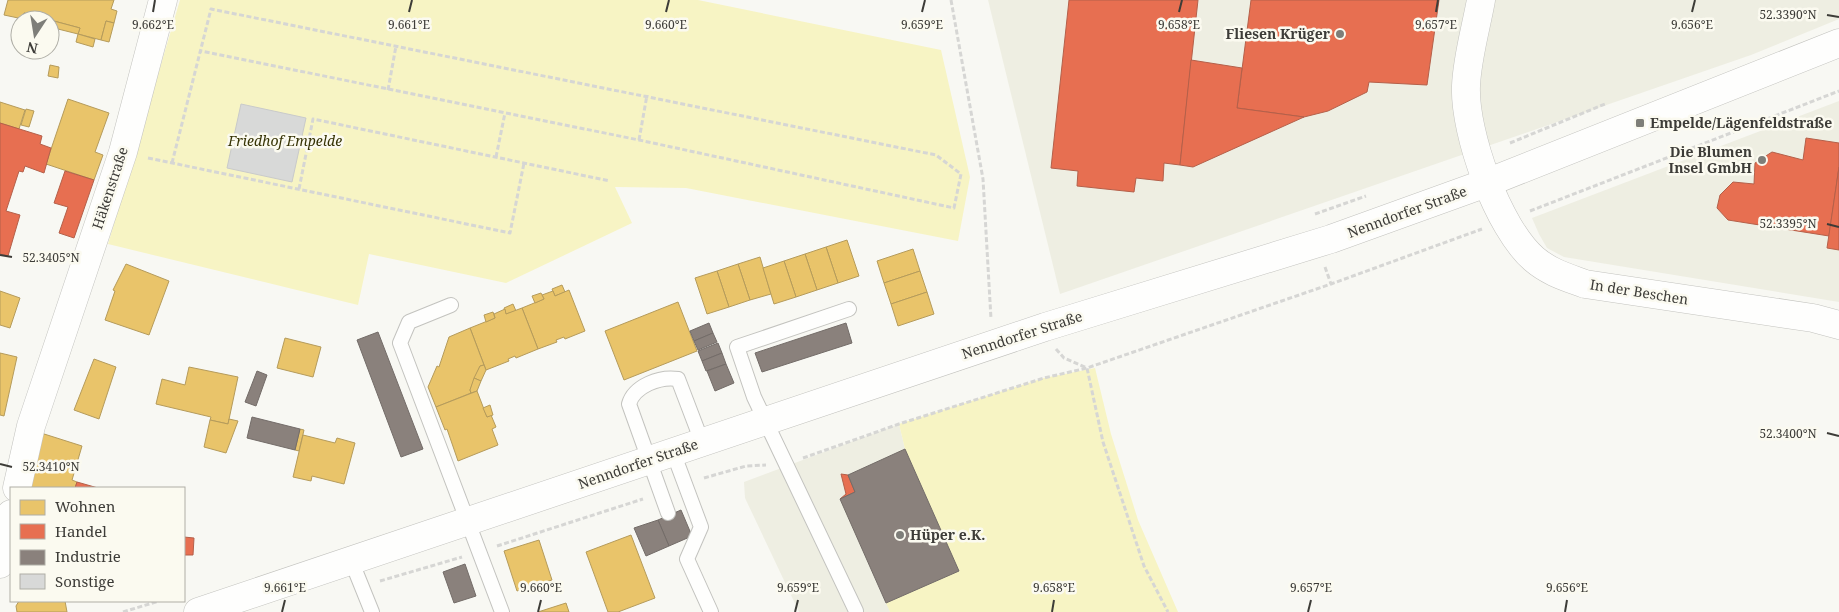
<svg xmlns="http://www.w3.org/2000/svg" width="1839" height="612" font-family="'Noto Serif',serif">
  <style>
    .built { fill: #eeeee2 }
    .green { fill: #f7f4c4 }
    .homes { fill: #e9c46a; stroke: #b59b5b }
    .shops { fill: #e76f51; stroke: #b4604a }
    .industry { fill: #8a817c; stroke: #736c68 }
    .building { fill: #d8d9d8; stroke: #c9caca }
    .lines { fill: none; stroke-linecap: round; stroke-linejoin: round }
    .service-casing { stroke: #c3c3bf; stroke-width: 16 }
    .minor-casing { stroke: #c3c3bf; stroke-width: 29 }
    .tertiary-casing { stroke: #c3c3bf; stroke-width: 29 }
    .path { stroke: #d6d6d4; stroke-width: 3; stroke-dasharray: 5 2.5; stroke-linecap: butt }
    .service { stroke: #fefefd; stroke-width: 14 }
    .minor { stroke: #fefefd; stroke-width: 28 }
    .tertiary { stroke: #fefefd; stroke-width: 28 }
    .ticks { fill: none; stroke: #3d3c38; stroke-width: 2 }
    .poi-dot { fill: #7e7e79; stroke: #fbfaf0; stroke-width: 2 }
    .labels { text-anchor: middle; stroke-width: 5; stroke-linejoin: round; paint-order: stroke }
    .poi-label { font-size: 14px; font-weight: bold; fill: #3d3c38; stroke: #fbfaf0; text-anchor: end }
    .park-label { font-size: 14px; font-style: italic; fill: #363305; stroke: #fbfaf0 }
    .street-label { font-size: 14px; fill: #3d3c38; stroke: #fbfaf0 }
    .ticks-label { font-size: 12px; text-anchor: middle; fill: #3d3c38; stroke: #fbfaf0; stroke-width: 5; stroke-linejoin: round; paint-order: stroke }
  </style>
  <rect width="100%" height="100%" fill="#f8f8f3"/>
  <g class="built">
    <polygon points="988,0 1839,0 1839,19 1751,55 1060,294"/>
    <polygon points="1839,101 1839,302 1564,257 1547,248 1539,234 1532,218"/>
    <polygon points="899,424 905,449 959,571 887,603 890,612 799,612 745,498 744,482"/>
  </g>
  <g class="green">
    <polygon points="180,0 698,0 941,50 970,177 958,241 686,188 615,187 632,223 506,283 369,254 358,305 108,244"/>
    <polygon points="1095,368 1111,434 1138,520 1178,612 890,612 886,603 959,571 905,449 899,424 1044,378"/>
  </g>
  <g class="homes">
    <polygon points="8,0 114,0 111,9 117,11 114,23 106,21 101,40 78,34 80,28 24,13 23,19 4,15"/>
    <polygon points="24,13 80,28 78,34 50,27 50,20 23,19"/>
    <polygon points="106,21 114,23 109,42 101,40"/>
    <polygon points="78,34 95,39 93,47 76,42"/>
    <polygon points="50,65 59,67 58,78 48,76"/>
    <polygon points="68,99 109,113 95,152 103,155 94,180 46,164"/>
    <polygon points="0,102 25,110 19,129 0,123"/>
    <polygon points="26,109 34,111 29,127 21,125"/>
    <polygon points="847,240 859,276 838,283 826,247"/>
    <polygon points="826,247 838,283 817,290 805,254"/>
    <polygon points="913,249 920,271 884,283 877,261"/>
    <polygon points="805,254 817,290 796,297 784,261"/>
    <polygon points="760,257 771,294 750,300 738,264"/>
    <polygon points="784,261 796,297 774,304 763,268"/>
    <polygon points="126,264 169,281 149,335 105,320 115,291 113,290"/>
    <polygon points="738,264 750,300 729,307 717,271"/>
    <polygon points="717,271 729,307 707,314 695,278"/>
    <polygon points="920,271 927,292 891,304 884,283"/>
    <polygon points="562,285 565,292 555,296 552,289"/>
    <polygon points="569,290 585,331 565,339 564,337 556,340 557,342 538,349 522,308 544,299 542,295 553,291 555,296"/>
    <polygon points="0,291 20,298 10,328 0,325"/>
    <polygon points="927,292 934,314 898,326 891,304"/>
    <polygon points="541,293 544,299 535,303 532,296"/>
    <polygon points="678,302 697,351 624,380 605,331"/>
    <polygon points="513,304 516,311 506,314 504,308"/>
    <polygon points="522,308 538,349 516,358 515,356 508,359 509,361 486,370 470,328 495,318 494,314 505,309 506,314"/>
    <polygon points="493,312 495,318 486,322 484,315"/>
    <polygon points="470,328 484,365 480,366 470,390 471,393 436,407 428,387 437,366 439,367 449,337"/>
    <polygon points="285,338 321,347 313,377 277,368"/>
    <polygon points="0,353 17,357 4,416 0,415"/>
    <polygon points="94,359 116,367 99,419 74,410"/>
    <polygon points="484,365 486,370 481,381 474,378 480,366"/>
    <polygon points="189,367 238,377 228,424 210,420 211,417 156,404 162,379 185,385"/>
    <polygon points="474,378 481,381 477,391 471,393 470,390"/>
    <polygon points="477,391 487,417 491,415 496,427 492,429 498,445 458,461 447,429 445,430 436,407"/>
    <polygon points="490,405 493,415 487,417 483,408"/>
    <polygon points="229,419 238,421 226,453 204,447 210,420 228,424"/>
    <polygon points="300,429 304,430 299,451 295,450"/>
    <polygon points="41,433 82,446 72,480 77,482 75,488 25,488"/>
    <polygon points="303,435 335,443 337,438 355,443 344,484 312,476 311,481 293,477"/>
    <polygon points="631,535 655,598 618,612 608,612 586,552"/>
    <polygon points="539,540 552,580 517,591 504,551"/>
    <polygon points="19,601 65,601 67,612 17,612 16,606"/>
    <polygon points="566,603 569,612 538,612"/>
  </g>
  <g class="shops">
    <polygon points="1069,0 1198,0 1180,165 1164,163 1163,181 1136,178 1134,192 1077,186 1078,171 1051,168"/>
    <polygon points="1251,0 1439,0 1427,85 1369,82 1367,92 1328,111 1304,117 1237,108"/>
    <polygon points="1191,60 1242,68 1237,108 1304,117 1193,167 1180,165"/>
    <polygon points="0,123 42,136 40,144 51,148 44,173 25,166 23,172 19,171 6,211 20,215 8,256 0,254"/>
    <polygon points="1806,138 1839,143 1839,167 1829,236 1728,220 1717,208 1720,195 1733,182 1754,184 1755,163 1772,152 1803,160"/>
    <polygon points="1839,167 1839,250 1827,248"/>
    <polygon points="65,171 94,180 74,238 59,233 68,207 54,203"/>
    <polygon points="841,474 848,475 855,492 840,499 846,494"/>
    <polygon points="77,482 98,488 101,488 75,488"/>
    <polygon points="184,537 194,538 193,555 184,555"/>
  </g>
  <g class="industry">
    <polygon points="709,323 713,333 694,341 690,331"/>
    <polygon points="846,323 852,343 762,372 755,353"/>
    <polygon points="378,332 423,449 401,457 357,340"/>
    <polygon points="713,333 717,342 698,350 694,341"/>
    <polygon points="718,343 722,353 702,361 698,351"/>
    <polygon points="722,353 726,364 706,371 702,361"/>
    <polygon points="726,364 734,383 715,391 707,371"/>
    <polygon points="257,371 267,375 256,406 245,402"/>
    <polygon points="252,417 300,429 295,450 247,438"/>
    <polygon points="905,449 959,571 886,603 840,499 855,492 848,475"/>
    <polygon points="681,510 692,536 669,546 658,520"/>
    <polygon points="658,520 669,546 646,556 634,528"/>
    <polygon points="465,564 476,596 454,603 443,572"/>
  </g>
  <polygon class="building" points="241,104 306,118 292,182 227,168"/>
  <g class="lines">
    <g class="service-casing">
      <g id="service">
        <polyline points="451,305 409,322 400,343 502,612"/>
        <polyline points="849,309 737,347 754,397 856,611"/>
        <polyline points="673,452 701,527 687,559 711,612"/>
        <path d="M 668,513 L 629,404 C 634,386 660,376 678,379 L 702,442"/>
        <polyline points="351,560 372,612"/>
      </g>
    </g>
    <g class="minor-casing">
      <g id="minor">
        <path d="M 1481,0 C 1476,28 1467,58 1466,86 C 1464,133 1498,228 1534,259 C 1549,272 1566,277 1585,284 L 1813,318 L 1839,325"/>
        <polyline points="17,488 31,426 123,152 163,0"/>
        <polyline points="0,564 11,514"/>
      </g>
    </g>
    <g class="tertiary-casing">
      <polyline id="tertiary" points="198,612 1045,327 1331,239 1489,182 1839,43"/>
    </g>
    <g class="path">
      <polyline points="951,0 983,179 991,319"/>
      <polyline points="388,90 396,46"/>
      <polyline points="639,140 647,95"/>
      <polyline points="1510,143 1605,104"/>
      <polyline points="496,157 505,113"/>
      <polyline points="148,158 510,233 524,163"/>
      <polyline points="172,163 211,9 936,155 961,174 954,208 639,140 201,51"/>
      <polyline points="299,189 313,119 610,181"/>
      <polyline points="1530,211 1839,91"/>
      <polyline points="1315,214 1366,196"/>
      <polyline points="1325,267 1331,284"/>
      <polyline points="1056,349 1064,358 1087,368 1103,442 1144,566 1168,612"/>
      <polyline points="803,458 899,424 1044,378 1087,368 1331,284 1482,229"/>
      <polyline points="704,478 746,466 766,465"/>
      <polyline points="497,546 643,499"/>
      <polyline points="380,581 462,557"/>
      <polyline points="123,612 159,601"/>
    </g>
    <use href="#service" class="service"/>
    <use href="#minor" class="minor"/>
    <use href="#tertiary" class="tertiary"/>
  </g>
  <path class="ticks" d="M 153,12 L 155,0M 409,12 L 412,0M 666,12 L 669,0M 922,12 L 925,0M 1179,12 L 1182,0M 1436,12 L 1438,0M 1692,12 L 1695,0M 1827,15 L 1839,17M 1827,224 L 1839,227M 0,255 L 12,257M 1827,433 L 1839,436M 0,464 L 12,467M 282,612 L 285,600M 538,612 L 541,600M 795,612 L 798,600M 1052,612 L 1054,600M 1308,612 L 1311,600M 1565,612 L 1567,600"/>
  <g class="poi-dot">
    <circle cx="1340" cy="34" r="5"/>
    <rect x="1635" y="118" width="10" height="10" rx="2.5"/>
    <circle cx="1762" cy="160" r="5"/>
    <circle cx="900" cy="535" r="5"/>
  </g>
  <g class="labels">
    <g class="poi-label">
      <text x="1330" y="39">Fliesen Krüger</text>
      <text x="1650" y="128" text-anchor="start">Empelde/Lägenfeldstraße</text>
      <text x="1752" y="157">Die Blumen<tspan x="1752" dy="16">Insel GmbH</tspan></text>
      <text x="910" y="540" text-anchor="start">Hüper e.K.</text>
    </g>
    <g class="park-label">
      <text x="285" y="146">Friedhof Empelde</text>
    </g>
    <g class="street-label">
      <text transform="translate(110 188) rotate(-72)" y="5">Häkenstraße</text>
      <text transform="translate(1407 212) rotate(-20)" y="5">Nenndorfer Straße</text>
      <text transform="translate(1639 292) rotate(9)" y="5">In der Beschen</text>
      <text transform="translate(1022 335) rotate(-18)" y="5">Nenndorfer Straße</text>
      <text transform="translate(638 464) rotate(-19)" y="5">Nenndorfer Straße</text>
    </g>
  </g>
  <g class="ticks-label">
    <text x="1788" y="19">52.3390°N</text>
    <text x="153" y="29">9.662°E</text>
    <text x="409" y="29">9.661°E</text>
    <text x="666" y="29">9.660°E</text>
    <text x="922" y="29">9.659°E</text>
    <text x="1179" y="29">9.658°E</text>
    <text x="1436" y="29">9.657°E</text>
    <text x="1692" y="29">9.656°E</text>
    <text x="1788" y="228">52.3395°N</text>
    <text x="51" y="262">52.3405°N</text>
    <text x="1788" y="438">52.3400°N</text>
    <text x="51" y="471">52.3410°N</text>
    <text x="285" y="592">9.661°E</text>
    <text x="541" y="592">9.660°E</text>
    <text x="798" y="592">9.659°E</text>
    <text x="1054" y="592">9.658°E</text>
    <text x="1311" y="592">9.657°E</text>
    <text x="1567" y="592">9.656°E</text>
  </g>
  <rect x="10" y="487" width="175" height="115" fill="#fbfaf0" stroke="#afaea6"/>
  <rect x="20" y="500" width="25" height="15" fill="#e9c46a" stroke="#afaea6"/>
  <text x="55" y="512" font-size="15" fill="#3d3c38">Wohnen</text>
  <rect x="20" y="524" width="25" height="15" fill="#e76f51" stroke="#afaea6"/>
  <text x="55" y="537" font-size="15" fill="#3d3c38">Handel</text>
  <rect x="20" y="550" width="25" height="15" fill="#8a817c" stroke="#afaea6"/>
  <text x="55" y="562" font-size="15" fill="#3d3c38">Industrie</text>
  <rect x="20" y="574" width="25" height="15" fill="#d8d9d8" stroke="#afaea6"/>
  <text x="55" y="587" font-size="15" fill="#3d3c38">Sonstige</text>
  <g transform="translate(35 35) rotate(192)"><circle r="24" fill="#fbfaf0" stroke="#afaea6"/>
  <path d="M0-4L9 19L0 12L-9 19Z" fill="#7e7e79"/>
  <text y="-8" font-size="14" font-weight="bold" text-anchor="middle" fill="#3d3c38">N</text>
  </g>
</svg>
